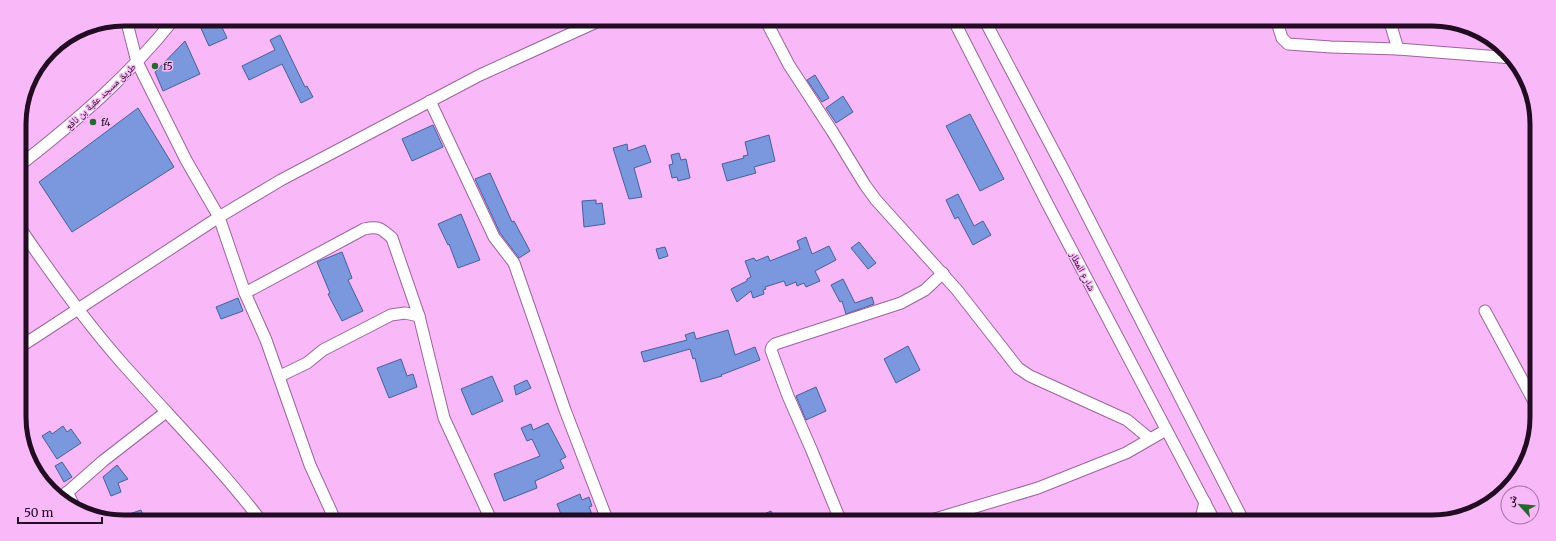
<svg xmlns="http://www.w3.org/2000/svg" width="1556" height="541" font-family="Merriweather,'Noto Naskh Arabic',serif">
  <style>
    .building { fill: #7b97de; stroke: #465fa1 }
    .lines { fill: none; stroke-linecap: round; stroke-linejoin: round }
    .minor-casing { stroke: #9d639e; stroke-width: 13 }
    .minor { stroke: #fff; stroke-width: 11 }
    .poi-dot { fill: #276832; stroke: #f9b9f8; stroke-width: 1.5 }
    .labels { text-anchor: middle; stroke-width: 3; stroke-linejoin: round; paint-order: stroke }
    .poi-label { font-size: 10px; fill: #220b23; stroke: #f9b9f8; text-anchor: start }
    .street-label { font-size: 10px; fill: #220b23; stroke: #f9b9f8 }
    .rim { fill: none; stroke: #220b23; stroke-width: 5 }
  </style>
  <rect width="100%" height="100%" fill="#f9b9f8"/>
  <g class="building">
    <polygon points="203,19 218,19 227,38 209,46 199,24"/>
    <polygon points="280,35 305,87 307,86 313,97 301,103 282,64 249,80 242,66 275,50 270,40"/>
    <polygon points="185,41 200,74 163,91 155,72"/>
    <polygon points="815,75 829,98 822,102 807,80"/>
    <polygon points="843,96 853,112 836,123 826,108"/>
    <polygon points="138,108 174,167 72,232 39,182"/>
    <polygon points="970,114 1004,179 980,191 946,126"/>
    <polygon points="433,125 443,147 412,161 402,139"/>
    <polygon points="769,135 775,161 754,167 756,173 727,181 722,164 744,158 743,156 748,155 745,142"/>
    <polygon points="627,144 628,151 645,145 651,162 634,168 642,197 629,199 613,148"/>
    <polygon points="679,153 681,160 686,159 690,178 678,181 677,177 672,178 669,165 673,164 671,155"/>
    <polygon points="490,173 512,222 514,221 530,251 519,258 500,233 475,179"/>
    <polygon points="958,194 974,226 983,221 991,235 973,245 958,217 955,219 946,200"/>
    <polygon points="596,200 596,204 602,203 605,224 584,227 582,201"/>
    <polygon points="461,214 480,260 458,268 449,244 448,245 438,224"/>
    <polygon points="806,237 812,254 829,246 836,260 815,271 820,281 806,287 804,283 797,286 796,282 786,286 784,281 765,287 766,289 763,290 764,294 753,298 751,291 737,302 731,289 747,281 747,279 751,277 745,261 754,258 756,261 768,256 770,261 800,249 797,241"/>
    <polygon points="859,242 876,263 868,269 851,248"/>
    <polygon points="665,247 668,256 659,259 656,249"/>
    <polygon points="342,252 352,278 348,280 363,311 342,321 328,294 330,293 317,262"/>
    <polygon points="843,279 855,303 872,297 874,304 846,314 842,301 840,302 831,285"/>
    <polygon points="238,298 243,311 221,319 216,307"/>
    <polygon points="728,330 735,355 755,347 760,360 721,375 722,376 701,382 695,358 693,359 690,349 644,362 641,352 687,340 685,335 694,332 696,339"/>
    <polygon points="908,346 920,370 896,383 884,359"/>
    <polygon points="401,359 407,376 413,374 417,387 389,398 377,368"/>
    <polygon points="492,376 503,401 472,415 461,389"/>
    <polygon points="527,380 531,388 516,395 514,386"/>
    <polygon points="816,387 826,411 806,420 796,396"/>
    <polygon points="548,423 566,457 560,460 564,468 535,481 537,488 504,501 494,474 540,456 532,439 527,441 521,428 531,424 533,430"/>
    <polygon points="63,426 67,432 71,429 81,443 57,459 42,436 50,431 52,434"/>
    <polygon points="62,462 72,477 64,482 55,466"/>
    <polygon points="117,465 128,479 118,483 121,492 111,496 103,477"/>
    <polygon points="580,494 582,500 589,497 592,506 589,507 595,522 564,522 557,504"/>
    <polygon points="141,510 146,522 124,522 112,520"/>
    <polygon points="771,511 776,522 746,522"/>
  </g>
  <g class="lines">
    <g class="minor-casing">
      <g id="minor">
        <polyline points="126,19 137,62 186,160 219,217 245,293 266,340 310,465 336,522"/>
        <polyline points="765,19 789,65 832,131 865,185 876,200 957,290 1018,368 1030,376 1127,420 1150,439"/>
        <polyline points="953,19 1048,205 1215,522"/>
        <polyline points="984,19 1067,176 1244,522"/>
        <polyline points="1276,19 1282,38 1288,44 1331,47 1398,49 1513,58"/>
        <polyline points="1389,19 1398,49"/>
        <polyline points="430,101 494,237 514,263 565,410 608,522"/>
        <path d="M 20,165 C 75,122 130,75 174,19"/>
        <path d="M 20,228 C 52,275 85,321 122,363 C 169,416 219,466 262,522"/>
        <path d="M 245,293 L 364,229 C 379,226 381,228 392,238 L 419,316 L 444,418 L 492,522"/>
        <polyline points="1485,311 1537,407"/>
        <polyline points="20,347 219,217 281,180 480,75 603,19"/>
        <polyline points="280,376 307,363 323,350 391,315 405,313 419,316"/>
        <polyline points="67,492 74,506"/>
        <polyline points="62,497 103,461 166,412"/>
        <polyline points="841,522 812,451 788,396 771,350 772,347 775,344 901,303 925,290 943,273"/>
        <polyline points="925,522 1038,488 1126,453 1166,430"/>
        <polyline points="1200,522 1205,502"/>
      </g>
    </g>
    <use href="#minor" class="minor"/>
  </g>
  <g class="poi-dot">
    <circle cx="155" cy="66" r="4"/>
    <circle cx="93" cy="122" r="4"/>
  </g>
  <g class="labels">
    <g class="poi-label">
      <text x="163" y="70">f5</text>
      <text x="101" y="126">f4</text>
    </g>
    <g class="street-label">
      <text transform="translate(100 96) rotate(-43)" y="4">طريق مسجد عقبة بن نافع</text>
      <text transform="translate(1083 271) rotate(62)" y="4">شارع المطار</text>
    </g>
  </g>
  <path d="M0 0H1556V541H0ZM124 26H1432A98 98 0 0 1 1530 124V417A98 98 0 0 1 1432 515H124A98 98 0 0 1 26 417V124A98 98 0 0 1 124 26Z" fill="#f9b9f8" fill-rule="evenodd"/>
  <path class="rim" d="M124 26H1432A98 98 0 0 1 1530 124V417A98 98 0 0 1 1432 515H124A98 98 0 0 1 26 417V124A98 98 0 0 1 124 26Z"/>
  <g transform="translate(1520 505) rotate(297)"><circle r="19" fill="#f9b9f8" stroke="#a373a3"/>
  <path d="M0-3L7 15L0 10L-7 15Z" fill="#276832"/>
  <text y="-6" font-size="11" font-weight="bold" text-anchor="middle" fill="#220b23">ش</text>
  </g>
  <path d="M18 517v6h84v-6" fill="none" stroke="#220b23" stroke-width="2"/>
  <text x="24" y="517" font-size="12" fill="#220b23" stroke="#f9b9f8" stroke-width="3" paint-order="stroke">50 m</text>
</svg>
